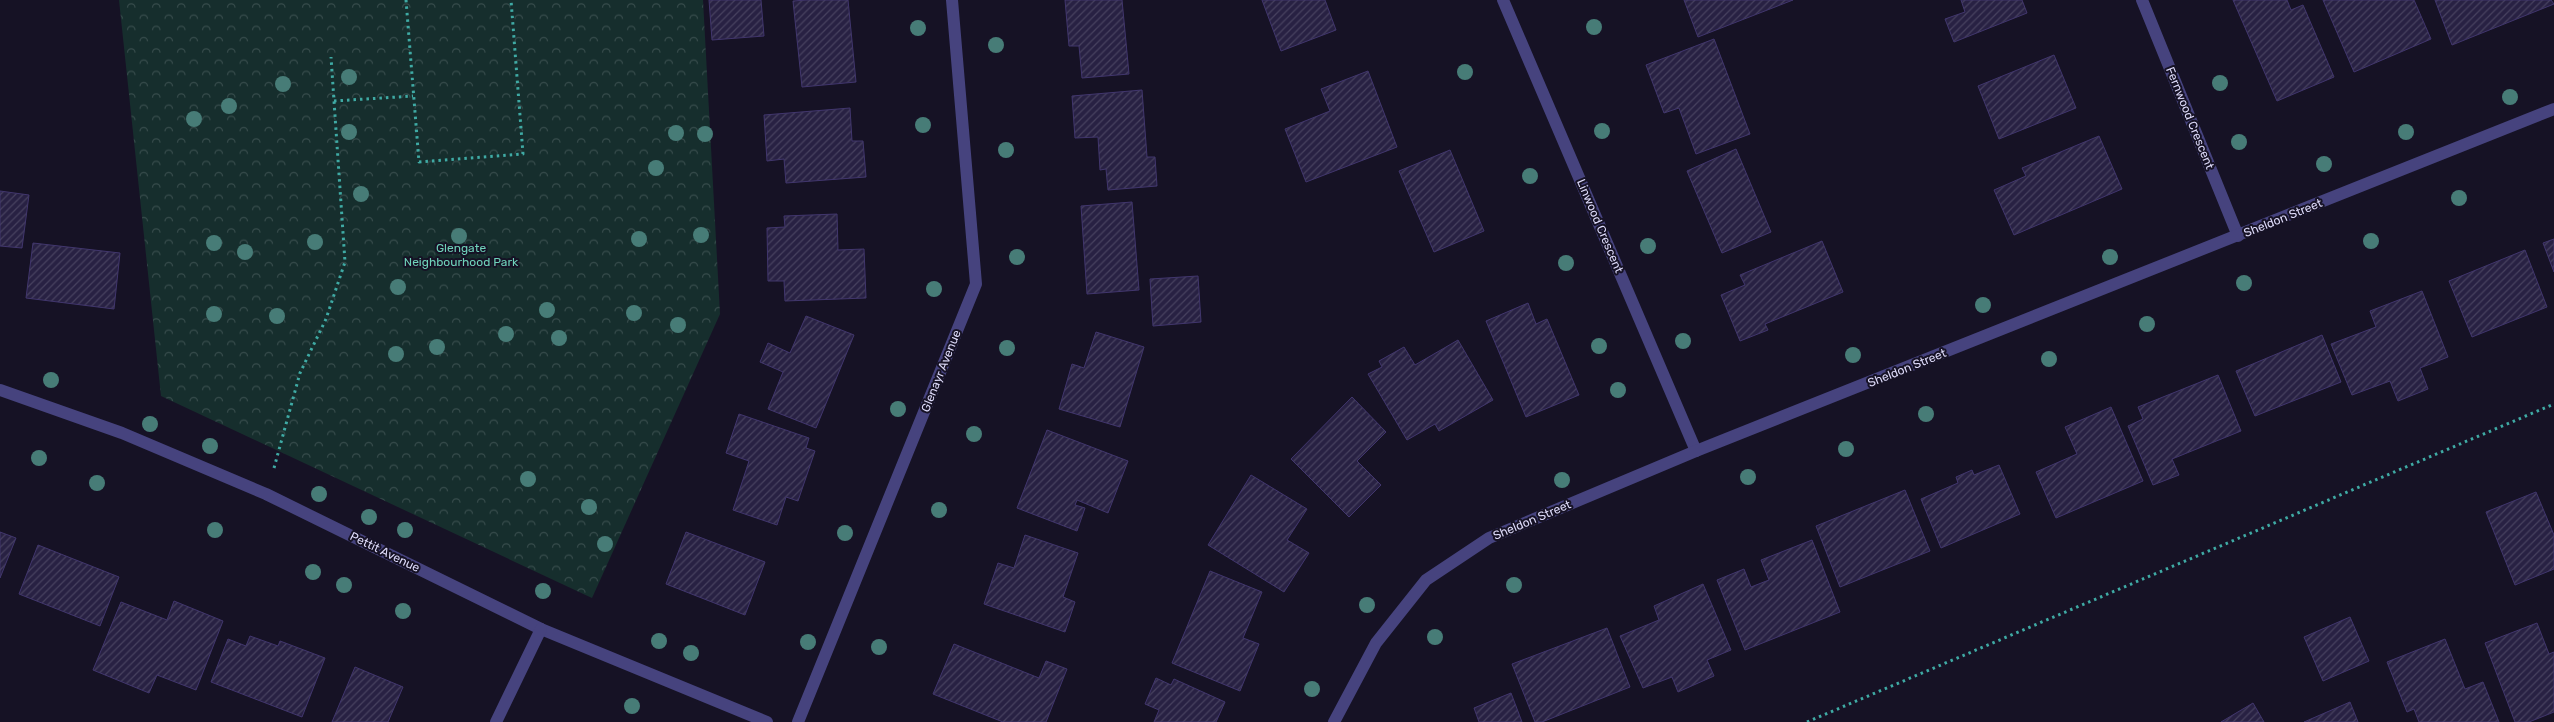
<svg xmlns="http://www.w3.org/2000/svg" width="2554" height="722" font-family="Rubik,sans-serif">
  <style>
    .park { fill: url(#park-crowns) }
    .building { fill: url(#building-hatch); stroke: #41366d }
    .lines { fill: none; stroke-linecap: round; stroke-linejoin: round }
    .path { stroke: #3faaa4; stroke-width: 3; stroke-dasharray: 2.5 4; stroke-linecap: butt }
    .minor { stroke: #46437e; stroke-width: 12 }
    .tree { fill: #477c77 }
    .labels { text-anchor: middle; stroke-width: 4; stroke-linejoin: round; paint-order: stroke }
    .street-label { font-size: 12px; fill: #dedbfa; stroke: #161225 }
    .park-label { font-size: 12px; fill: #6fd2ba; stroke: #161225 }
  </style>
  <defs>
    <pattern id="park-crowns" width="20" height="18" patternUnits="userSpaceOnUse" patternTransform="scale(1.25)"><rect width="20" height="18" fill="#162e2d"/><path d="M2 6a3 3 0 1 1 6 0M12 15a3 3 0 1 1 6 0" fill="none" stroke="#374c4c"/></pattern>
    <pattern id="building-hatch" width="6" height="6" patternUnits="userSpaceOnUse" patternTransform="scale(1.25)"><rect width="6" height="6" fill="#282143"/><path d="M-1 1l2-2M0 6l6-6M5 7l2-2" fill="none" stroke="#47415f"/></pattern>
  </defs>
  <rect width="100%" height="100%" fill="#161225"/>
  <polygon class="park" points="119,0 703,0 720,314 592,598 161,396"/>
  <g class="building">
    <polygon points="709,0 761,0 764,36 712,40"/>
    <polygon points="807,0 848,0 856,82 802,87 793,1"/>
    <polygon points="1065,0 1122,0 1129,74 1082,78 1079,46 1069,46"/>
    <polygon points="1262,0 1325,0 1336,30 1281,51"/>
    <polygon points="1684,0 1793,0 1698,37"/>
    <polygon points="1961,0 2022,0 2027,13 1954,42 1945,19 1965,12"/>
    <polygon points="2233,0 2287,0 2291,10 2303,5 2334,77 2277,101"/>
    <polygon points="2323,0 2414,0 2431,39 2354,72"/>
    <polygon points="2435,0 2551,0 2554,4 2452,45"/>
    <polygon points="1714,39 1750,134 1696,154 1679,108 1664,113 1646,65"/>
    <polygon points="2054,55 2076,108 1999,139 1978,86"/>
    <polygon points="1368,71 1397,147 1306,182 1285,129 1330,111 1321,89"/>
    <polygon points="1142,90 1147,157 1155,157 1157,186 1108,190 1106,169 1100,170 1098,137 1075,138 1072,96"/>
    <polygon points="850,108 852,141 863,141 866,177 786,183 784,159 767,161 764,115"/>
    <polygon points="2099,136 2122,189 2014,235 1994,190 2026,176 2022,168"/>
    <polygon points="1736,149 1771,232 1722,253 1687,171"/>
    <polygon points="1450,150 1484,231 1434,252 1399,171"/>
    <polygon points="0,191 29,195 22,248 0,246"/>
    <polygon points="1132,202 1139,290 1087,294 1081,206"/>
    <polygon points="837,214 838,250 864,249 866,298 785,301 784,281 768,281 767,228 785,227 784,216"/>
    <polygon points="2554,239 2554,272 2543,243"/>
    <polygon points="1822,241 1843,292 1765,324 1768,330 1740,341 1721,295 1745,285 1740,275"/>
    <polygon points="33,243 120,253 114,309 26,298"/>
    <polygon points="2525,250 2547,307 2472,337 2449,281"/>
    <polygon points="1198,276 1201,322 1153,326 1150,279"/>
    <polygon points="2422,291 2448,357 2420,368 2428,389 2398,401 2390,381 2352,395 2331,344 2376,327 2370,311"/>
    <polygon points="1528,303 1536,324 1547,319 1579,395 1526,417 1486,321"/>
    <polygon points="806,316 854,335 816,428 768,409 783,372 760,362 768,343 790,353"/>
    <polygon points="1096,332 1144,347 1120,427 1059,409 1072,364 1084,368"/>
    <polygon points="2322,335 2341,382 2255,416 2236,371"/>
    <polygon points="1458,340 1493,400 1439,431 1435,424 1407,440 1368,374 1382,367 1379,361 1404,347 1415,365"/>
    <polygon points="2218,375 2241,431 2172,459 2179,475 2153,485 2128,426 2143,419 2138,407"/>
    <polygon points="1352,397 1386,432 1357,461 1381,485 1349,517 1291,459"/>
    <polygon points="2111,407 2143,481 2056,518 2036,472 2077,454 2065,427"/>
    <polygon points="739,414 809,438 806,448 815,451 798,501 786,497 777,525 733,510 749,461 726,453"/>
    <polygon points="1047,430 1128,461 1108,513 1077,500 1075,505 1085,508 1077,531 1017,508"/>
    <polygon points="1999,465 2020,514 1941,548 1921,499 1958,483 1956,477 1972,470 1974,475"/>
    <polygon points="1251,475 1307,509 1287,540 1309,553 1284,592 1208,545"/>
    <polygon points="1905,490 1930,551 1840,587 1816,526"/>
    <polygon points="2536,492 2554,535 2554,569 2515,585 2486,512"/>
    <polygon points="0,532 16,538 0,578"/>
    <polygon points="686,532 765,562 745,615 666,584"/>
    <polygon points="1025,535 1078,553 1063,597 1075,602 1065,632 984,604 998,563 1014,568"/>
    <polygon points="1812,540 1840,612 1745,650 1717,580 1744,569 1751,587 1769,580 1761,560"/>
    <polygon points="38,545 119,577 100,626 19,594"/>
    <polygon points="1210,571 1262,592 1243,638 1259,644 1240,691 1172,663"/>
    <polygon points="1703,584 1731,650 1707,660 1714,676 1678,692 1672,677 1643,688 1620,636 1659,620 1654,606"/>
    <polygon points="174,601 223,621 196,690 157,675 149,693 93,670 121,602 167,620"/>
    <polygon points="2350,617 2369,661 2323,681 2304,637"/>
    <polygon points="2537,623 2549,654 2554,652 2554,712 2529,722 2515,722 2485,643"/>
    <polygon points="1607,628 1630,687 1542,722 1535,722 1512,664"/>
    <polygon points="250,636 278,646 280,641 325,658 302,717 211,682 228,639 246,646"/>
    <polygon points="2445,639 2465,689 2483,682 2499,722 2419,722 2414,709 2407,712 2387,662"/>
    <polygon points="954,644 1039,678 1046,661 1067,669 1046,722 1003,722 933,694"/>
    <polygon points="355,667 403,687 388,722 332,722"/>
    <polygon points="1156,678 1171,685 1174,679 1225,702 1216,722 1154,722 1159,710 1145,704"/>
    <polygon points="1511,693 1522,722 1479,722 1474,708"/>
    <polygon points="2350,702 2358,722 2304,722"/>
    <polygon points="2253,703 2264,722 2221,722"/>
  </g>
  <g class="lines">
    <g class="path">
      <polyline points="406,0 419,162 523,154 511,0"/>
      <polyline points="334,101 413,96"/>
      <polyline points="274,468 300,373 326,319 345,262 331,57"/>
      <polyline points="1807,722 2554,404"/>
    </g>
    <g class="minor">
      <polyline points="1503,0 1696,451"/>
      <polyline points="2142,0 2238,236"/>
      <polyline points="0,390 122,433 266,494 541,629 767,722"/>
      <polyline points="496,722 541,629"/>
      <polyline points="798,722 976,284 952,0"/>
      <polyline points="1334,722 1376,643 1426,580 1489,538 1696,451 2554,109"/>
    </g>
  </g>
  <g class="tree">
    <circle cx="1594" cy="27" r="8"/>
    <circle cx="918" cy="28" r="8"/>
    <circle cx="996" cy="45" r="8"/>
    <circle cx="1465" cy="72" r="8"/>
    <circle cx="349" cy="77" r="8"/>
    <circle cx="2220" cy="83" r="8"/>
    <circle cx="283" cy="84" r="8"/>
    <circle cx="2510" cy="97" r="8"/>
    <circle cx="229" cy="106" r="8"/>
    <circle cx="194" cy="119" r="8"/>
    <circle cx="923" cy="125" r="8"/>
    <circle cx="1602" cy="131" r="8"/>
    <circle cx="349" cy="132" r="8"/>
    <circle cx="2406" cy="132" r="8"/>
    <circle cx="676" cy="133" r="8"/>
    <circle cx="705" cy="134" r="8"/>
    <circle cx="2239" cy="142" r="8"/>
    <circle cx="1006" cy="150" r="8"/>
    <circle cx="2324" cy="164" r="8"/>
    <circle cx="656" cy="168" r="8"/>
    <circle cx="1530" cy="176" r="8"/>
    <circle cx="361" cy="194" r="8"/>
    <circle cx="2459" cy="198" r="8"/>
    <circle cx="701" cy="235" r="8"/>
    <circle cx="459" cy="236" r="8"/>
    <circle cx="639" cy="239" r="8"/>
    <circle cx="2371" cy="241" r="8"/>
    <circle cx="315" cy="242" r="8"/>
    <circle cx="214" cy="243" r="8"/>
    <circle cx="1648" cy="246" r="8"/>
    <circle cx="245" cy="252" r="8"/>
    <circle cx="1017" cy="257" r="8"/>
    <circle cx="2110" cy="257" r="8"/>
    <circle cx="1566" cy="263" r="8"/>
    <circle cx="2244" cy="283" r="8"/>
    <circle cx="398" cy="287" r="8"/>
    <circle cx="934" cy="289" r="8"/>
    <circle cx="1983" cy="305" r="8"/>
    <circle cx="547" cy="310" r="8"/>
    <circle cx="634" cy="313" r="8"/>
    <circle cx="214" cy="314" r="8"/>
    <circle cx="277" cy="316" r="8"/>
    <circle cx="2147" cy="324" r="8"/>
    <circle cx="678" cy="325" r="8"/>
    <circle cx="506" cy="334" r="8"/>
    <circle cx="559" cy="338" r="8"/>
    <circle cx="1683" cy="341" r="8"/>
    <circle cx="1599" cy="346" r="8"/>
    <circle cx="437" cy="347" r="8"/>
    <circle cx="1007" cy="348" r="8"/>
    <circle cx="396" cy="354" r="8"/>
    <circle cx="1853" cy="355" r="8"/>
    <circle cx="2049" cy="359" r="8"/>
    <circle cx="51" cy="380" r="8"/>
    <circle cx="1618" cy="390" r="8"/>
    <circle cx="898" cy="409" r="8"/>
    <circle cx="1926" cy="414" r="8"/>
    <circle cx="150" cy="424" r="8"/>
    <circle cx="974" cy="434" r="8"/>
    <circle cx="210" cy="446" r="8"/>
    <circle cx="1846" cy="449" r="8"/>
    <circle cx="39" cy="458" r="8"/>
    <circle cx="1748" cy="477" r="8"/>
    <circle cx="528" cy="479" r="8"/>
    <circle cx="1562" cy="480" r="8"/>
    <circle cx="97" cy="483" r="8"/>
    <circle cx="319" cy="494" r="8"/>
    <circle cx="589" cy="507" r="8"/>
    <circle cx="939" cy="510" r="8"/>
    <circle cx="369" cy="517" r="8"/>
    <circle cx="215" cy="530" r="8"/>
    <circle cx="405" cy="530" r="8"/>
    <circle cx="845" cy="533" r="8"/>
    <circle cx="605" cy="544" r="8"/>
    <circle cx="313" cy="572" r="8"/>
    <circle cx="344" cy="585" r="8"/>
    <circle cx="1514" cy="585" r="8"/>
    <circle cx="543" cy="591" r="8"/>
    <circle cx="1367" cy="605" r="8"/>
    <circle cx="403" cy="611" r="8"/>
    <circle cx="1435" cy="637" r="8"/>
    <circle cx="659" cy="641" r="8"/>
    <circle cx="808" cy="642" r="8"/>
    <circle cx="879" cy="647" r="8"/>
    <circle cx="691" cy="653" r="8"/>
    <circle cx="1312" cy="689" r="8"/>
    <circle cx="632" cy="706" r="8"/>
  </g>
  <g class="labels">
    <g class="street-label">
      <text transform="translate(2190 118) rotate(68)" y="4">Fernwood Crescent</text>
      <text transform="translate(2283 218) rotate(-22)" y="4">Sheldon Street</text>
      <text transform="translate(1600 226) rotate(67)" y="4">Linwood Crescent</text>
      <text transform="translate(1907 368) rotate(-22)" y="4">Sheldon Street</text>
      <text transform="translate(941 371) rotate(-68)" y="4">Glenayr Avenue</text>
      <text transform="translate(1532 520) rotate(-23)" y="4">Sheldon Street</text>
      <text transform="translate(385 552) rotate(26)" y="4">Pettit Avenue</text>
    </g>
    <g class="park-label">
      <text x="461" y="252">Glengate<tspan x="461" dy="14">Neighbourhood Park</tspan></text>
    </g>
  </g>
</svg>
